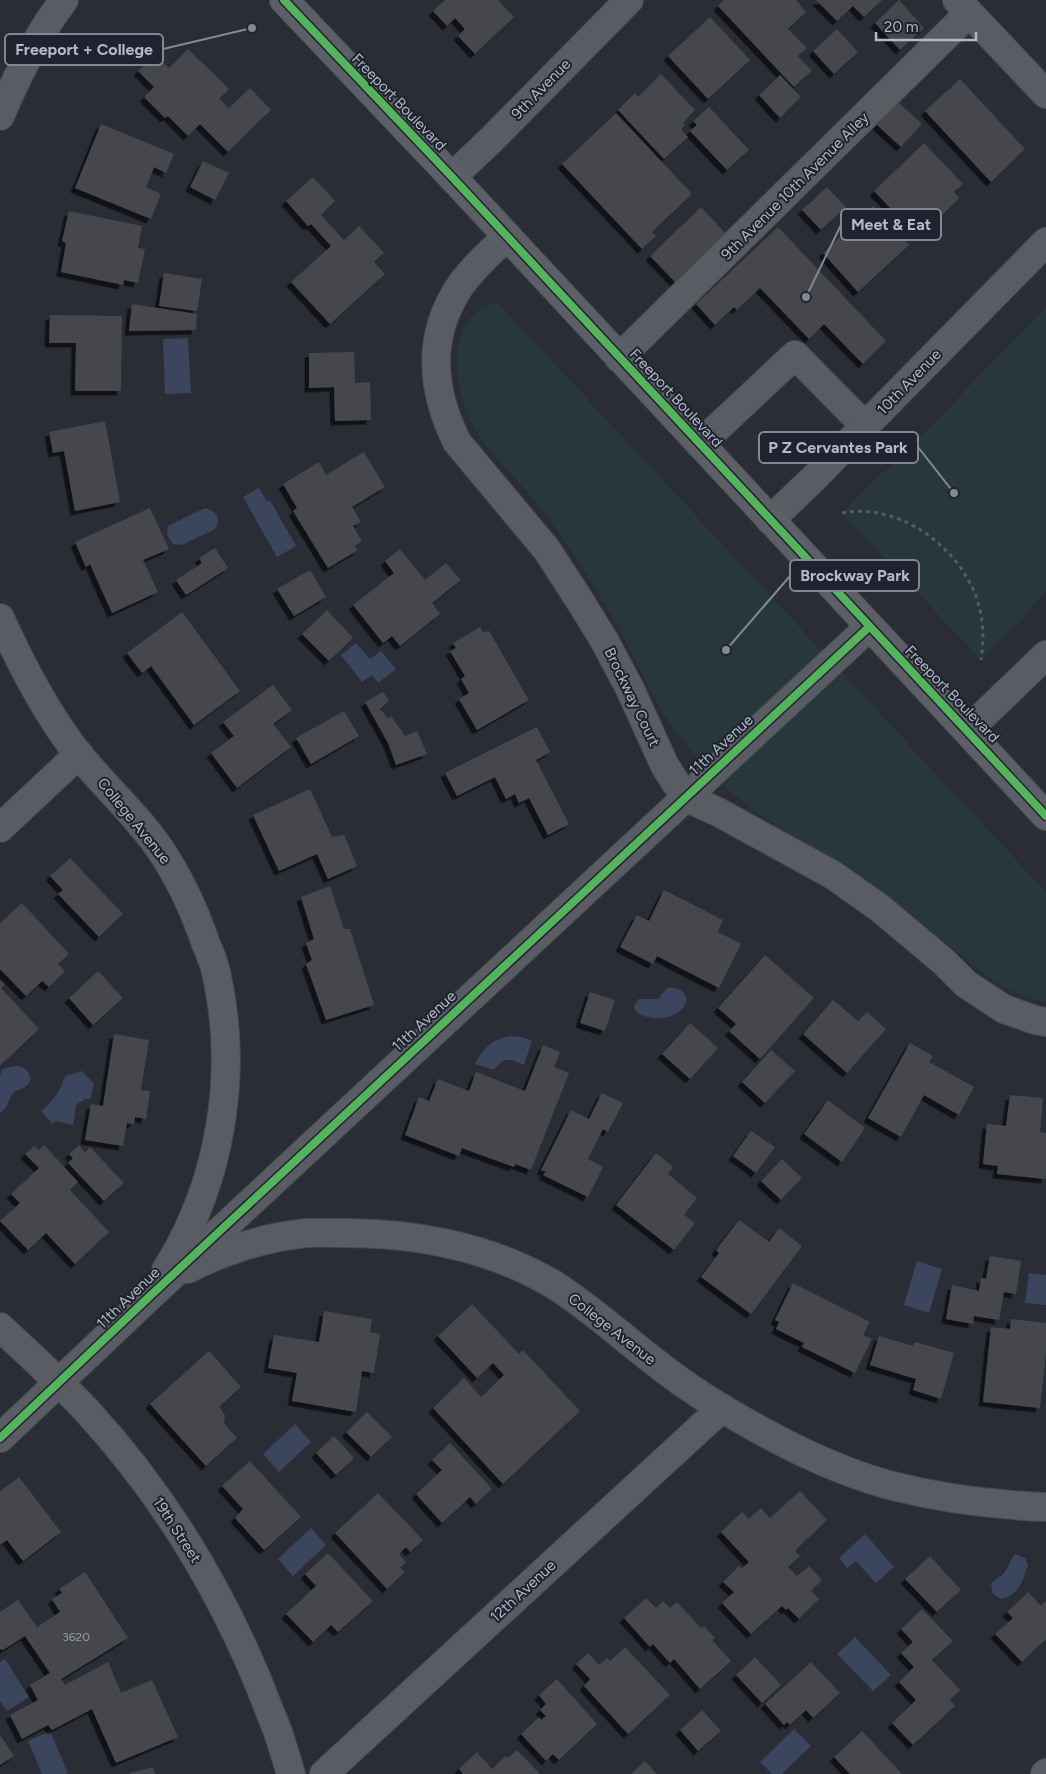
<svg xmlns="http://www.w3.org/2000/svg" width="1046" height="1774" font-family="Figtree,sans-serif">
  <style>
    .green { fill: #28373b }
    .water { fill: #3b455d }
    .building { fill: #44474e; filter: url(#shadow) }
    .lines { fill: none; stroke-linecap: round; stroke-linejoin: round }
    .minor-casing { stroke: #46484e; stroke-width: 30 }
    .major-casing { stroke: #484a52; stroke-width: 30 }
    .path { stroke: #575b60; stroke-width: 3; stroke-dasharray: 4 4; stroke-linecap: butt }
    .minor { stroke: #5a5c63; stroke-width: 28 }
    .major { stroke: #5c5f65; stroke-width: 28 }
    .cycleway-casing { stroke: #1e232f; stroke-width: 11 }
    .cycleway { stroke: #56b35d; stroke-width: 8 }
    .labels { text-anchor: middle; stroke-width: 4; stroke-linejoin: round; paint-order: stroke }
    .number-label { font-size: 12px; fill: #989ca8 }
    .street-label { font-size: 15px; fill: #b4b9c6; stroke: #1e232f }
    .leader { fill: none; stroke: #848893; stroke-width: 2 }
    .callout-dot { fill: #848893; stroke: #1e232f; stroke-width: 2 }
    .callout { fill: #1e232f; stroke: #848893; stroke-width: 2 }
    .callout-label { font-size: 16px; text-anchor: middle; font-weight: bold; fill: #b4b9c6 }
  </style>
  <defs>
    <filter id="shadow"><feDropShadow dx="-4.5" dy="4.5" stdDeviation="0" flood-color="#0009"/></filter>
  </defs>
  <rect width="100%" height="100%" fill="#2a2d35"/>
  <g class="green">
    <path d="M 498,303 L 1046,892 L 1046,1003 L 1009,990 L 992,980 C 949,948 910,910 865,880 C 818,847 765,826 724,785 C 701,763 679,737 662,711 C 652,695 645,678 636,661 C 617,624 597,589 573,554 C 562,537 551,521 538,505 C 512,472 475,444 463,401 C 453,367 452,309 498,303 Z"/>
    <polygon points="1046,307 1046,591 1031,607 1024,618 981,660 842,513 883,472 893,465"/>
  </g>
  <g class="water">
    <polygon points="188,338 191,393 165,394 163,339"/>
    <polygon points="259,488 266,500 271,502 296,546 277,557 243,497"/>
    <path d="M 205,508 C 216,511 222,519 215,529 L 182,545 L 173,544 L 167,535 L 168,526 Z"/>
    <polygon points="356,643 370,659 381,651 396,669 378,683 372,675 362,682 341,655"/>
    <path d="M 668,987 C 698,988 688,1019 657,1018 C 649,1018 642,1016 635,1011 L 634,1006 L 639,999 L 658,999 Z"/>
    <path d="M 510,1036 L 521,1037 L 532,1041 L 524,1065 L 512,1060 L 504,1060 L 493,1070 L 475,1064 C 483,1048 492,1039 510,1036 Z"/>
    <path d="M 17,1066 C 26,1066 28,1071 31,1079 C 26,1091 18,1087 12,1095 C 7,1102 8,1108 0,1113 L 0,1076 L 2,1070 L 5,1068 Z"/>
    <path d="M 82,1071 L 94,1084 L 90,1099 L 85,1099 L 76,1105 L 73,1125 L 56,1121 L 53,1124 L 41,1111 C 54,1100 60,1092 65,1076 Z"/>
    <polygon points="917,1261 942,1269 929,1313 904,1305"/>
    <polygon points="1029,1273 1046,1275 1046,1305 1025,1303"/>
    <polygon points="295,1424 311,1442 279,1472 263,1454"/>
    <polygon points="311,1528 326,1545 293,1576 278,1559"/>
    <polygon points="865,1534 894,1567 876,1583 856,1561 847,1568 839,1558"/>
    <path d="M 1015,1554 L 1025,1558 L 1028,1565 C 1023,1580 1019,1595 1001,1599 L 993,1594 L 991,1584 C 995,1578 1000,1578 1004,1573 C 1009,1567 1010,1560 1015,1554 Z"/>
    <polygon points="855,1637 891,1675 873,1691 837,1654"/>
    <polygon points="5,1659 29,1697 7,1711 0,1701 0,1662"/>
    <polygon points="794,1729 811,1746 782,1774 772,1774 760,1762"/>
    <polygon points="50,1731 68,1773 65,1774 42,1774 28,1741"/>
  </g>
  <g class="building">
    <polygon points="445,0 498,0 514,17 475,54 458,36 465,29 455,18 447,26 433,11"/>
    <polygon points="724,0 796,0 806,12 788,29 807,48 798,56 812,71 794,87 718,6"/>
    <polygon points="816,0 882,0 864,17 853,6 837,21"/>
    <polygon points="899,0 924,28 900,50 875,23"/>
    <polygon points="710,17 750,60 708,99 668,56"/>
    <polygon points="837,29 858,52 834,74 813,51"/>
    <polygon points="188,49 229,89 219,99 229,108 250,88 271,110 228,152 200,124 188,136 168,116 165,118 144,97 154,87 138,71 155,54 169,68"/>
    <polygon points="661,74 695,110 683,123 685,125 681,129 688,137 664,159 618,110 635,93 638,97"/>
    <polygon points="780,75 801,97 780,118 759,95"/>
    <polygon points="960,79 1025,149 991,182 925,111"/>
    <polygon points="898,102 922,124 901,147 877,125"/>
    <polygon points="709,107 749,150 727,170 690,131 697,125 693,121"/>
    <polygon points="616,113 692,194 652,232 656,236 642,249 562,164"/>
    <polygon points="101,124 174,154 166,173 154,167 146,187 161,194 151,219 75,188"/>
    <polygon points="924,143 963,184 954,192 959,198 928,229 923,223 913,232 874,191"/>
    <polygon points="203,161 229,173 215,200 190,187"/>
    <polygon points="313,177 335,201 321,215 344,240 359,226 384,253 374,262 385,274 330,324 291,282 331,246 311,224 308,226 286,201"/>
    <polygon points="827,187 846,207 821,230 802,210"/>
    <polygon points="873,206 909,245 858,292 823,253"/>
    <polygon points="701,207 726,234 675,282 650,256"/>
    <polygon points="69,211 142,226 138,248 145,249 138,283 124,280 123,285 61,272 66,243 62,241"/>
    <polygon points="778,227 886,341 863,364 824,324 809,339 760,288 737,310 734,307 715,325 696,304"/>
    <polygon points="164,273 202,279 197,311 159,306"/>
    <polygon points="132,304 197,314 196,330 129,331"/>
    <polygon points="50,315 122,316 121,391 75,391 76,343 49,343"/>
    <polygon points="354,352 355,383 370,382 371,420 335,421 334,387 309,388 309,353"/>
    <polygon points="105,421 120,502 75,511 64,451 53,453 49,432"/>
    <polygon points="364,452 385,487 352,507 361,522 353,526 362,541 355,546 358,550 328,568 293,511 297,508 283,484 319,462 326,475"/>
    <polygon points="150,508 169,549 143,560 158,592 112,613 90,564 86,567 75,542"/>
    <polygon points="215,548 228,568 186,595 176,580 202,563 199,558"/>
    <polygon points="400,549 425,580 446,563 461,580 432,603 440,614 400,646 392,636 383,643 353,605 394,573 385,561"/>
    <polygon points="310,570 326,597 294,616 277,589"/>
    <polygon points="327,610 353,638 329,661 302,634"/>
    <polygon points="182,612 240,691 194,725 151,666 142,673 127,653"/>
    <polygon points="480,627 483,632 489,631 529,700 477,730 459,699 469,693 461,679 465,676 450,651 456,648 453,643"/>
    <polygon points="273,685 292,710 273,724 291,747 237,788 211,753 234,736 223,722"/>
    <polygon points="383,692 389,701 380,709 388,718 391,716 405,736 417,731 427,754 396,765 388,743 365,702"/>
    <polygon points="344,711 359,736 311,764 296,738"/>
    <polygon points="537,727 550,752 536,760 569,824 548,835 529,798 519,803 515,794 506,799 495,777 457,796 445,773"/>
    <polygon points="310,789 332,837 344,835 357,866 328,879 317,854 279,871 253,815"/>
    <polygon points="70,858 123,914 99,937 58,894 63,890 50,876"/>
    <polygon points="330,886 344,929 350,929 374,1005 326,1020 306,964 312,960 306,943 314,939 301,897"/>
    <polygon points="664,890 723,920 718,932 741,944 719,988 657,956 653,964 620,947 637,915 649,921"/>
    <polygon points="22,903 69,954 58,964 65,971 49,987 42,981 26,996 0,969 0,923"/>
    <polygon points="765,955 814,998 760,1059 729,1031 736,1024 718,1008"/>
    <polygon points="98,971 123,998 93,1025 69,998"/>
    <polygon points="0,980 5,985 1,988 39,1029 0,1066"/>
    <polygon points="590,992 615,1000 605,1031 580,1023"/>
    <polygon points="833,1000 858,1021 867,1012 886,1029 847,1073 803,1034"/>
    <polygon points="690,1023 718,1048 690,1079 662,1054"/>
    <polygon points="114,1034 149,1040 141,1090 150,1091 146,1119 135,1117 134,1124 127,1123 123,1146 85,1140 91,1104 103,1106"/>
    <polygon points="910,1043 933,1056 929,1062 974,1087 959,1115 924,1095 901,1137 868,1118"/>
    <polygon points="543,1045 560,1052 554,1067 569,1073 531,1170 515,1164 514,1167 462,1148 459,1156 405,1135 419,1097 429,1101 438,1079 469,1091 476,1072 525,1091"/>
    <polygon points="771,1050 795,1071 765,1103 742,1082"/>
    <polygon points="602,1093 623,1103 608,1132 603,1129 588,1159 603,1167 588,1197 543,1175 546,1172 541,1170 571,1110 589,1119"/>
    <polygon points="1010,1095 1043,1098 1040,1132 1046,1133 1046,1179 997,1174 998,1166 983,1164 987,1124 1006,1126"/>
    <polygon points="828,1100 865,1128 842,1162 804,1134"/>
    <polygon points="751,1131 775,1147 756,1173 733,1156"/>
    <polygon points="44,1145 78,1182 70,1190 109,1232 75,1264 46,1233 28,1250 0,1221 20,1203 11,1194 39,1168 25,1154 34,1146 39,1150"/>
    <polygon points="79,1145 85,1152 90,1147 124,1183 104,1201 68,1163 73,1158 69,1154"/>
    <polygon points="656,1153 673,1167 668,1174 697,1198 684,1215 695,1223 674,1250 616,1205"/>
    <polygon points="782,1159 802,1178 781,1200 761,1181"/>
    <polygon points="739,1220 769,1242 779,1228 802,1246 751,1314 701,1277 719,1253 716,1250"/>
    <polygon points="990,1256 1021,1261 1016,1294 1004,1292 999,1320 974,1316 973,1324 946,1319 952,1285 979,1291 981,1278 986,1279"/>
    <polygon points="793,1283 870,1322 863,1335 872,1339 855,1373 802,1347 804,1343 776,1329 779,1322 775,1320"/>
    <polygon points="472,1304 519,1354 523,1350 580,1411 503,1484 433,1408 464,1378 481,1397 504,1375 493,1363 477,1378 438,1336"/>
    <polygon points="324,1311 372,1319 370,1332 380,1334 374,1373 362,1371 356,1412 292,1401 297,1373 268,1368 274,1335 319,1342"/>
    <polygon points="1011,1319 1046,1323 1046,1352 1040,1408 983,1402 991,1327 1010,1329"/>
    <polygon points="879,1336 913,1346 915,1342 954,1353 941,1399 913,1390 916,1379 870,1365"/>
    <polygon points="209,1351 241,1387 219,1407 225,1415 224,1423 237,1438 206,1466 150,1404"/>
    <polygon points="367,1412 392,1437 371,1457 346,1432"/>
    <polygon points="334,1436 354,1458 336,1475 316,1453"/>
    <polygon points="450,1443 492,1489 476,1504 470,1497 442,1523 416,1494 442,1470 432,1460"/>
    <polygon points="250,1461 301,1517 264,1550 235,1518 243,1509 222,1486"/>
    <polygon points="19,1477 61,1532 23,1561 7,1540 0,1545 0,1491"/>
    <polygon points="800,1491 827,1520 795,1551 800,1556 788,1567 797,1576 809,1566 822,1580 811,1591 819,1599 799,1619 788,1608 786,1610 782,1606 751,1634 722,1603 734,1592 723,1582 739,1566 741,1569 749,1562 721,1532 742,1512 749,1519 761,1508 770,1518"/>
    <polygon points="378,1493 423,1540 410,1552 406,1547 399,1554 406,1562 400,1568 405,1572 387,1589 335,1533"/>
    <polygon points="328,1553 373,1601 338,1632 331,1625 313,1642 286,1614 316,1586 305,1574"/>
    <polygon points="930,1556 961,1590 937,1612 905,1579"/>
    <polygon points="85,1572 128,1638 61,1679 65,1685 108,1662 121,1693 152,1680 178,1737 116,1763 92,1709 52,1730 48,1725 22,1739 10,1715 38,1700 30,1685 50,1673 25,1636 3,1650 0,1649 0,1612 18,1600 37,1627 60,1612 52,1599 62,1593 59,1589"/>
    <polygon points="1028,1592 1041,1606 1046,1601 1046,1639 1022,1662 995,1634 1013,1618 1007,1612"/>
    <polygon points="646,1598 656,1608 663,1601 670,1608 677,1602 701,1628 704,1626 715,1638 712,1640 731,1661 700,1689 674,1659 670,1663 653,1644 650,1647 624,1618"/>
    <polygon points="922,1609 953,1641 932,1660 960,1690 950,1700 955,1706 913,1745 892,1723 916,1700 899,1682 914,1667 901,1653 913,1642 901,1629"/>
    <polygon points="625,1647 670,1695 628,1734 584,1686 590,1679 576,1664 588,1653 599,1665 607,1658 610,1661"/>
    <polygon points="755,1657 781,1685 762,1703 736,1675"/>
    <polygon points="811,1662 840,1693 813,1718 806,1710 790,1725 787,1722 784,1725 765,1704"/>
    <polygon points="557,1679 597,1724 559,1760 553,1754 546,1761 521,1734 539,1717 541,1720 546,1716 540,1710 546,1704 539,1695"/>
    <polygon points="702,1710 721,1731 698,1751 680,1730"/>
    <polygon points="862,1731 902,1774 850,1774 834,1757"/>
    <polygon points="0,1735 14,1756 0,1765"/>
    <polygon points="517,1750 540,1774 463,1774 459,1769 477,1752 492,1769 506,1756 508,1758"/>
    <polygon points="645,1761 657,1774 631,1774"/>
    <polygon points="153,1767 155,1774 130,1774 130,1773"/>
  </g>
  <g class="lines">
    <g class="minor-casing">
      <g id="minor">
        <polyline points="957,0 1046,94"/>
        <path d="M 0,116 C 17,76 37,35 64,0"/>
        <polyline points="452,177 492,139 629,0"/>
        <path d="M 507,236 C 491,252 473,267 460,286 C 426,337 431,389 457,442 L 547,550 L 580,601 L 604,640 L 630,689 L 665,766 L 685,797 L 718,812 L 833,875 L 881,909 L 944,962 L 966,984 L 1004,1009 L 1035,1020 L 1046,1022"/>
        <polyline points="619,358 969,13"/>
        <polyline points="700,444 795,355 865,426"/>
        <polyline points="770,520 811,481 1046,242"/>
        <path d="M 0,618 C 20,662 43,707 72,746 C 100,783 136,813 162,852 C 181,881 195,912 206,944 C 210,953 214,963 216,972 C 239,1072 221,1183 166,1270"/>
        <polyline points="968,730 1046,655"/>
        <polyline points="0,828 79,754"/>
        <path d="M 188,1269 C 220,1252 263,1238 299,1234 C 311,1232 324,1233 337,1233 C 411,1232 488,1246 553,1284 C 585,1304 613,1329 642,1352 C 668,1373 694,1392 723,1409 C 774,1439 830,1469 889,1485 C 939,1498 993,1505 1046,1507"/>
        <path d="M 0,1327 C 29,1354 59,1381 87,1411 C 168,1499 230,1605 272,1717 C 280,1735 285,1755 291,1774"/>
        <polyline points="0,1438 150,1296 869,627"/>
        <polyline points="324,1774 722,1408"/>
        <polyline points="1045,1774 1046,1773"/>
      </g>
    </g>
    <g class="major-casing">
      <polyline id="major" points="284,0 452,177 1046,816"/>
    </g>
    <path class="path" d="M 842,513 C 894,503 948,539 971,585 C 983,608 985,635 981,660"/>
    <use href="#minor" class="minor"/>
    <use href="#major" class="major"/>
    <g class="cycleway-casing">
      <g id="cycleway">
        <polyline points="284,0 452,177 1046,816"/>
        <polyline points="0,1438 150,1296 869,627"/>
      </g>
    </g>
    <use href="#cycleway" class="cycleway"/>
  </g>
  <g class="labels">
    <g class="number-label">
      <text x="76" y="1641">3620</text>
    </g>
    <g class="street-label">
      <text transform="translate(541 89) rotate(-46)" y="5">9th Avenue</text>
      <text transform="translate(399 102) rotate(46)" y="5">Freeport Boulevard</text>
      <text transform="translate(795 186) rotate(-45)" y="5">9th Avenue 10th Avenue Alley</text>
      <text transform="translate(909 382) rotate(-46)" y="5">10th Avenue</text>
      <text transform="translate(676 398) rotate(47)" y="5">Freeport Boulevard</text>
      <text transform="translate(952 694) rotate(46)" y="5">Freeport Boulevard</text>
      <text transform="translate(632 697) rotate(64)" y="5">Brockway Court</text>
      <text transform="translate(721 745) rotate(-43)" y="5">11th Avenue</text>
      <text transform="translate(134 821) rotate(51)" y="5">College Avenue</text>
      <text transform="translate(424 1021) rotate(-43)" y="5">11th Avenue</text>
      <text transform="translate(128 1298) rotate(-44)" y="5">11th Avenue</text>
      <text transform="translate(612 1329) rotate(38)" y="5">College Avenue</text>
      <text transform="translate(177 1530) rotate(57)" y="5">19th Street</text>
      <text transform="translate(523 1591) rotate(-43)" y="5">12th Avenue</text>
    </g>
  </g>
  <path class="leader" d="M252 28L163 49M806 297L841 225M954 493L918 447M726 650L790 576"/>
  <g class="callout-dot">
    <circle cx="252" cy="28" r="5"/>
    <circle cx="806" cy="297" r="5"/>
    <circle cx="954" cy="493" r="5"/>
    <circle cx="726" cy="650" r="5"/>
  </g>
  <g class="callout">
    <rect x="5" y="34" width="158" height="31" rx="5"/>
    <rect x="841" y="209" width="100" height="31" rx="5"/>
    <rect x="759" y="432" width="159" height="31" rx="5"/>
    <rect x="790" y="560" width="129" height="31" rx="5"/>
  </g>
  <g class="callout-label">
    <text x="84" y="55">Freeport + College</text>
    <text x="891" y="230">Meet &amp; Eat</text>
    <text x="838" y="453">P Z Cervantes Park</text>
    <text x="855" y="581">Brockway Park</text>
  </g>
  <path d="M876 32v8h100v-8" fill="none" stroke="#b4b9c6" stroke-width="2.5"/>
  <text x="884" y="32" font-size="15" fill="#b4b9c6" stroke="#1e232f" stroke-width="4" paint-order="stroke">20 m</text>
</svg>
